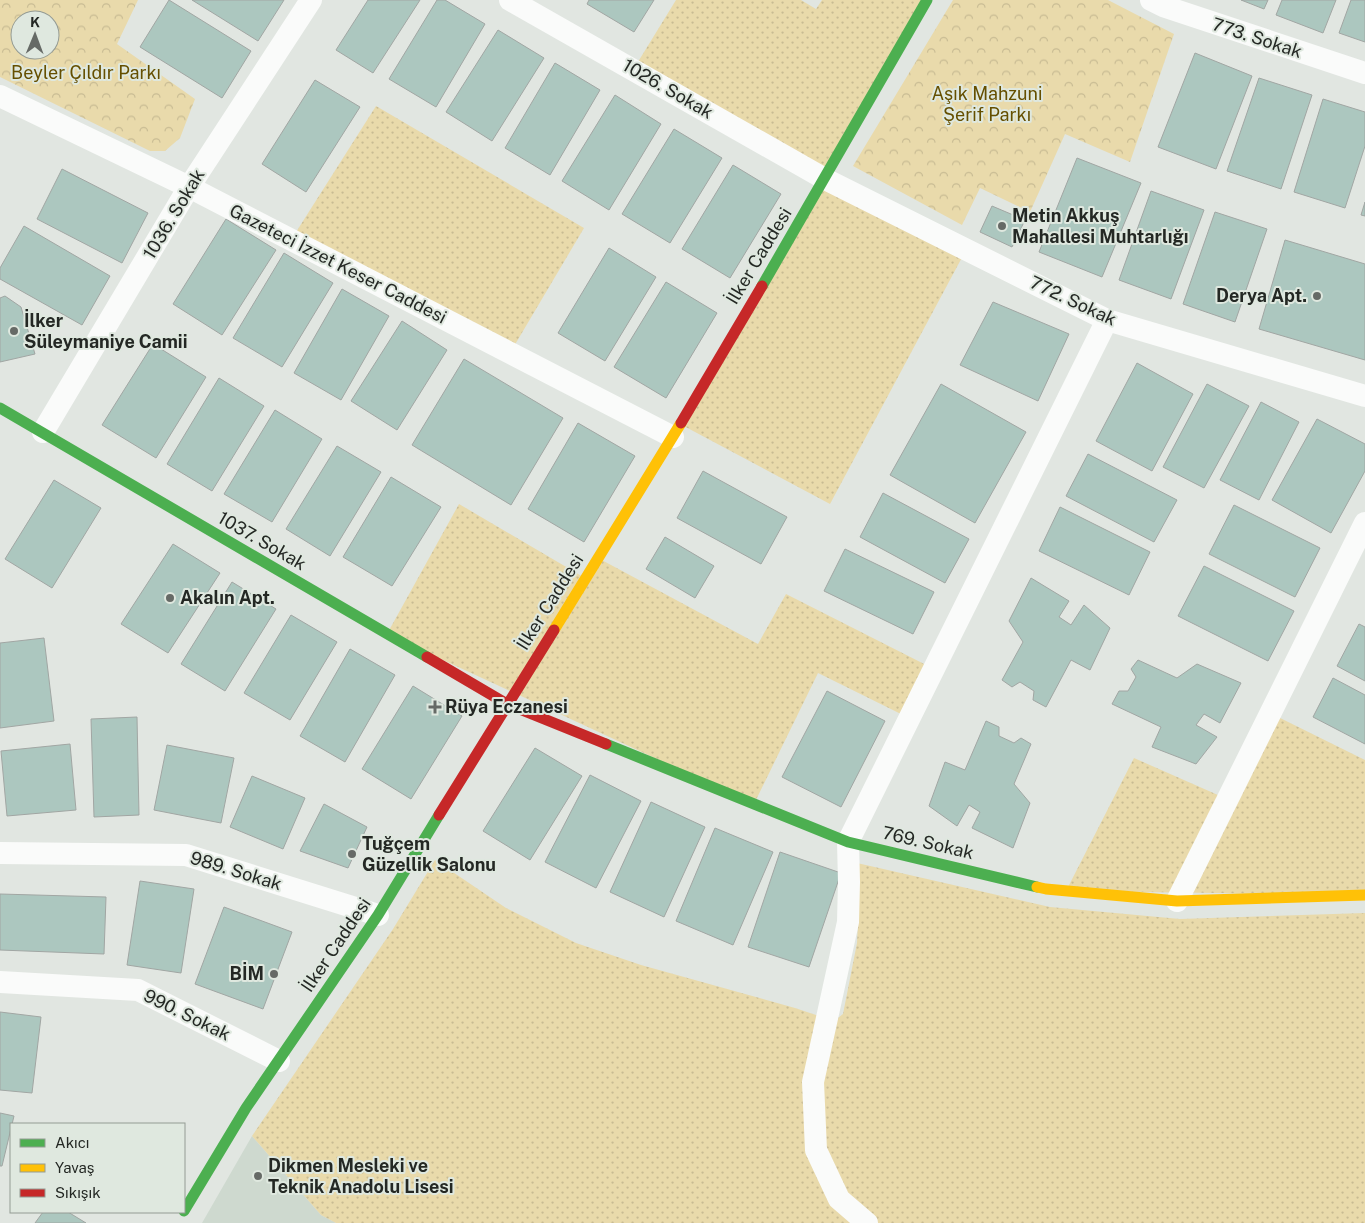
<svg xmlns="http://www.w3.org/2000/svg" width="1365" height="1223" font-family="'Public Sans',sans-serif">
  <style>
    .built { fill: #ced9cf }
    .grass { fill: url(#grass-dots) }
    .forest { fill: url(#forest-crowns); fill-rule: evenodd }
    .building { fill: #acc7bf; stroke: #a1a6a3 }
    .lines { fill: none; stroke-linecap: round; stroke-linejoin: round }
    .street { stroke: #fafbfa; stroke-width: 22 }
    .fast { stroke: #4caf50; stroke-width: 11 }
    .slow { stroke: #ffc107; stroke-width: 11 }
    .jam { stroke: #c62828; stroke-width: 11 }
    .poi-dot { fill: #666a66; stroke: #dfe8df; stroke-width: 2 }
    .labels { text-anchor: middle; stroke-width: 4; stroke-linejoin: round; paint-order: stroke }
    .street-label { font-size: 18px; fill: #242824; stroke: #dfe8df }
    .park-label { font-size: 18px; fill: #654f00; stroke: #dfe8df }
    .poi-label { font-size: 18px; font-weight: bold; fill: #242824; stroke: #dfe8df; text-anchor: start }
  </style>
  <defs>
    <pattern id="grass-dots" width="8" height="8" patternUnits="userSpaceOnUse" patternTransform="scale(1.25)"><rect width="8" height="8" fill="#e9daab"/><path d="M2 2h.1M6 6h.1" fill="none" stroke="#c8bb93" stroke-width="1.8" stroke-linecap="round"/></pattern>
    <pattern id="forest-crowns" width="20" height="18" patternUnits="userSpaceOnUse" patternTransform="scale(1.25)"><rect width="20" height="18" fill="#e9daab"/><path d="M2 6a3 3 0 1 1 6 0M12 15a3 3 0 1 1 6 0" fill="none" stroke="#c8bb93"/></pattern>
  </defs>
  <rect width="100%" height="100%" fill="#e1e6e1"/>
  <polygon class="built" points="252,1136 321,1215 336,1223 202,1223"/>
  <g class="grass">
    <polygon points="676,0 801,0 816,9 822,0 927,0 825,179 966,250 830,504 680,424 825,179 633,70"/>
    <polygon points="376,106 584,228 510,353 291,240"/>
    <polygon points="459,504 585,578 598,558 758,644 786,594 934,669 909,718 818,673 754,804 387,634"/>
    <polygon points="1270,713 1365,760 1365,895 1066,891 1134,758 1227,799"/>
    <polygon points="435,860 506,908 576,943 641,965 795,1008 834,1021 843,1014 857,943 859,903 857,863 1050,907 1180,919 1365,913 1365,1223 336,1223 321,1215 252,1136 393,929"/>
  </g>
  <g class="forest">
    <path d="M 0,0 L 138,0 L 117,44 L 195,99 L 180,138 L 165,151 L 150,151 L 0,77 ZM 20,20 L 50,20 L 50,50 L 20,50 Z"/>
    <polygon points="953,0 1108,0 1174,34 1130,162 1065,134 1030,212 980,188 962,225 853,166"/>
  </g>
  <g class="building">
    <polygon points="169,0 251,51 222,98 140,47"/>
    <polygon points="192,0 284,0 258,41"/>
    <polygon points="368,0 420,0 373,73 336,50"/>
    <polygon points="437,0 445,0 485,24 436,107 389,79"/>
    <polygon points="589,0 654,0 634,32 587,4"/>
    <polygon points="1241,0 1268,0 1264,9"/>
    <polygon points="1282,0 1336,0 1323,33 1276,15"/>
    <polygon points="1351,0 1365,0 1365,42 1339,33"/>
    <polygon points="498,30 544,58 492,141 446,112"/>
    <polygon points="1195,53 1252,76 1216,169 1158,147"/>
    <polygon points="555,63 600,90 550,175 505,148"/>
    <polygon points="1259,78 1312,95 1281,189 1227,171"/>
    <polygon points="315,80 360,107 306,192 262,164"/>
    <polygon points="615,95 661,124 609,210 562,181"/>
    <polygon points="1323,99 1365,112 1365,146 1345,208 1294,192"/>
    <polygon points="674,129 722,158 670,243 622,214"/>
    <polygon points="1077,158 1141,183 1102,277 1039,252"/>
    <polygon points="733,165 781,194 730,278 682,249"/>
    <polygon points="62,169 148,213 122,263 37,219"/>
    <polygon points="1151,191 1204,210 1171,299 1119,280"/>
    <polygon points="1365,202 1365,216 1361,215"/>
    <polygon points="992,206 1025,220 1012,247 980,232"/>
    <polygon points="1215,212 1267,229 1235,322 1183,304"/>
    <polygon points="226,219 276,250 222,335 173,304"/>
    <polygon points="24,226 110,276 82,325 0,279 0,268"/>
    <polygon points="1285,240 1365,264 1365,360 1259,329"/>
    <polygon points="609,248 656,277 605,361 558,333"/>
    <polygon points="284,253 333,283 282,367 233,338"/>
    <polygon points="666,282 717,313 666,398 614,367"/>
    <polygon points="342,289 389,316 341,400 294,373"/>
    <polygon points="5,296 21,307 35,354 0,362 0,298"/>
    <polygon points="993,302 1069,334 1038,401 960,365"/>
    <polygon points="402,321 447,350 397,430 351,401"/>
    <polygon points="153,344 206,377 156,458 102,425"/>
    <polygon points="464,359 563,418 511,505 412,445"/>
    <polygon points="1137,363 1193,394 1152,471 1096,441"/>
    <polygon points="219,378 264,406 212,491 167,464"/>
    <polygon points="941,384 1026,432 975,523 890,475"/>
    <polygon points="1207,384 1249,406 1204,488 1163,467"/>
    <polygon points="1261,402 1299,422 1259,500 1220,480"/>
    <polygon points="275,410 322,439 272,522 224,494"/>
    <polygon points="1317,419 1365,444 1365,471 1331,533 1272,500"/>
    <polygon points="578,423 635,456 584,542 528,509"/>
    <polygon points="337,446 381,472 330,556 286,529"/>
    <polygon points="1088,454 1177,500 1154,542 1066,496"/>
    <polygon points="703,471 787,517 761,564 677,518"/>
    <polygon points="391,477 441,507 392,586 343,557"/>
    <polygon points="54,480 101,508 52,588 5,559"/>
    <polygon points="883,493 969,539 945,583 860,537"/>
    <polygon points="1234,505 1320,548 1295,597 1209,554"/>
    <polygon points="1060,507 1150,552 1129,595 1039,551"/>
    <polygon points="665,537 714,566 695,598 646,569"/>
    <polygon points="173,544 220,573 168,653 121,624"/>
    <polygon points="845,549 934,592 913,634 824,591"/>
    <polygon points="1204,566 1294,611 1268,661 1178,616"/>
    <polygon points="1031,578 1069,601 1059,617 1071,625 1084,605 1110,628 1090,670 1071,660 1046,707 1033,700 1034,691 1020,682 1012,687 1002,680 1023,642 1009,621"/>
    <polygon points="232,582 276,609 225,691 181,664"/>
    <polygon points="291,615 337,642 290,720 244,693"/>
    <polygon points="1359,624 1365,627 1365,681 1337,666"/>
    <polygon points="44,638 54,721 0,728 0,643"/>
    <polygon points="350,649 395,675 345,762 300,736"/>
    <polygon points="1138,660 1177,678 1197,664 1241,683 1220,723 1204,714 1196,725 1217,737 1196,764 1152,747 1161,727 1112,704 1119,691 1128,691 1136,677 1131,669"/>
    <polygon points="1333,678 1365,695 1365,744 1313,717"/>
    <polygon points="413,686 462,716 411,799 362,769"/>
    <polygon points="827,691 885,721 841,807 782,777"/>
    <polygon points="137,717 139,815 94,817 91,719"/>
    <polygon points="986,721 999,727 999,736 1014,743 1021,738 1031,744 1014,784 1030,803 1013,848 972,828 980,812 969,805 957,826 929,806 945,762 965,770"/>
    <polygon points="70,744 76,810 7,816 1,751"/>
    <polygon points="167,745 234,758 221,823 154,810"/>
    <polygon points="535,748 582,776 530,860 483,831"/>
    <polygon points="590,775 641,801 596,888 545,862"/>
    <polygon points="252,776 305,798 283,849 230,827"/>
    <polygon points="651,802 705,827 664,917 610,892"/>
    <polygon points="324,804 367,827 348,868 300,851"/>
    <polygon points="715,828 773,852 733,945 676,921"/>
    <polygon points="780,852 841,873 809,967 748,947"/>
    <polygon points="140,881 194,889 181,973 127,965"/>
    <polygon points="0,894 106,897 104,954 0,950"/>
    <polygon points="224,907 292,932 263,1009 195,984"/>
    <polygon points="0,1012 41,1017 32,1093 0,1090"/>
    <polygon points="0,1113 14,1116 2,1166 0,1166"/>
    <polygon points="43,1212 68,1212 86,1223 35,1223"/>
  </g>
  <g class="lines">
    <g class="street">
      <polyline points="510,0 825,179 1107,320 1365,396"/>
      <polyline points="1151,0 1163,6 1365,73"/>
      <polyline points="0,96 189,187 673,437"/>
      <polyline points="43,432 189,187 311,0"/>
      <polyline points="0,853 186,855 378,915"/>
      <polyline points="1177,901 1365,523"/>
      <polyline points="0,982 138,990 279,1061"/>
      <polyline points="867,1223 839,1199 816,1150 813,1082 848,922 849,882 848,842 1107,320"/>
    </g>
    <g class="fast">
      <polyline points="762,286 927,0"/>
      <polyline points="0,408 427,657"/>
      <polyline points="606,744 848,842 1037,887"/>
      <polyline points="184,1211 246,1108 378,915 439,815"/>
    </g>
    <g class="slow">
      <polyline points="554,630 681,423"/>
      <polyline points="1037,887 1046,889 1177,901 1365,895"/>
    </g>
    <g class="jam">
      <polyline points="681,423 762,286"/>
      <polyline points="427,657 507,704 606,744"/>
      <polyline points="439,815 554,630"/>
    </g>
  </g>
  <g class="poi-dot">
    <circle cx="1002" cy="226" r="5"/>
    <circle cx="1317" cy="296" r="5"/>
    <circle cx="14" cy="331" r="5"/>
    <circle cx="170" cy="598" r="5"/>
    <path d="M432.5 699.5h5v5h5v5h-5v5h-5v-5h-5v-5h5z"/>
    <circle cx="352" cy="854" r="5"/>
    <circle cx="274" cy="974" r="5"/>
    <circle cx="258" cy="1176" r="5"/>
  </g>
  <g class="labels">
    <g class="street-label">
      <text transform="translate(1257 38) rotate(18)" y="6">773. Sokak</text>
      <text transform="translate(668 89) rotate(30)" y="6">1026. Sokak</text>
      <text transform="translate(174 214) rotate(-59)" y="6">1036. Sokak</text>
      <text transform="translate(759 256) rotate(-59)" y="6">İlker Caddesi</text>
      <text transform="translate(338 264) rotate(27)" y="6">Gazeteci İzzet Keser Caddesi</text>
      <text transform="translate(1073 301) rotate(25)" y="6">772. Sokak</text>
      <text transform="translate(262 541) rotate(30)" y="6">1037. Sokak</text>
      <text transform="translate(550 602) rotate(-58)" y="6">İlker Caddesi</text>
      <text transform="translate(928 843) rotate(13)" y="6">769. Sokak</text>
      <text transform="translate(236 871) rotate(17)" y="6">989. Sokak</text>
      <text transform="translate(336 945) rotate(-56)" y="6">İlker Caddesi</text>
      <text transform="translate(187 1015) rotate(26)" y="6">990. Sokak</text>
    </g>
    <g class="park-label">
      <text x="86" y="79">Beyler Çıldır Parkı</text>
      <text x="987" y="100">Aşık Mahzuni<tspan x="987" dy="21">Şerif Parkı</tspan></text>
    </g>
    <g class="poi-label">
      <text x="1012" y="222">Metin Akkuş<tspan x="1012" dy="21">Mahallesi Muhtarlığı</tspan></text>
      <text x="1307" y="302" text-anchor="end">Derya Apt.</text>
      <text x="24" y="327">İlker<tspan x="24" dy="21">Süleymaniye Camii</tspan></text>
      <text x="180" y="604">Akalın Apt.</text>
      <text x="445" y="713">Rüya Eczanesi</text>
      <text x="362" y="850">Tuğçem<tspan x="362" dy="21">Güzellik Salonu</tspan></text>
      <text x="264" y="980" text-anchor="end">BİM</text>
      <text x="268" y="1172">Dikmen Mesleki ve<tspan x="268" dy="21">Teknik Anadolu Lisesi</tspan></text>
    </g>
  </g>
  <rect x="10" y="1123" width="175" height="90" fill="#dfe8df" stroke="#949b94"/>
  <rect x="20" y="1139" width="25" height="8" fill="#4caf50" stroke="#949b94"/>
  <text x="55" y="1148" font-size="15" fill="#242824">Akıcı</text>
  <rect x="20" y="1164" width="25" height="8" fill="#ffc107" stroke="#949b94"/>
  <text x="55" y="1173" font-size="15" fill="#242824">Yavaş</text>
  <rect x="20" y="1189" width="25" height="8" fill="#c62828" stroke="#949b94"/>
  <text x="55" y="1198" font-size="15" fill="#242824">Sıkışık</text>
  <g transform="translate(35 35) rotate(1)"><circle r="24" fill="#dfe8df" stroke="#949b94"/>
  <path d="M0-4L9 19L0 12L-9 19Z" fill="#666a66"/>
  <text y="-8" font-size="14" font-weight="bold" text-anchor="middle" fill="#242824">K</text>
  </g>
</svg>
